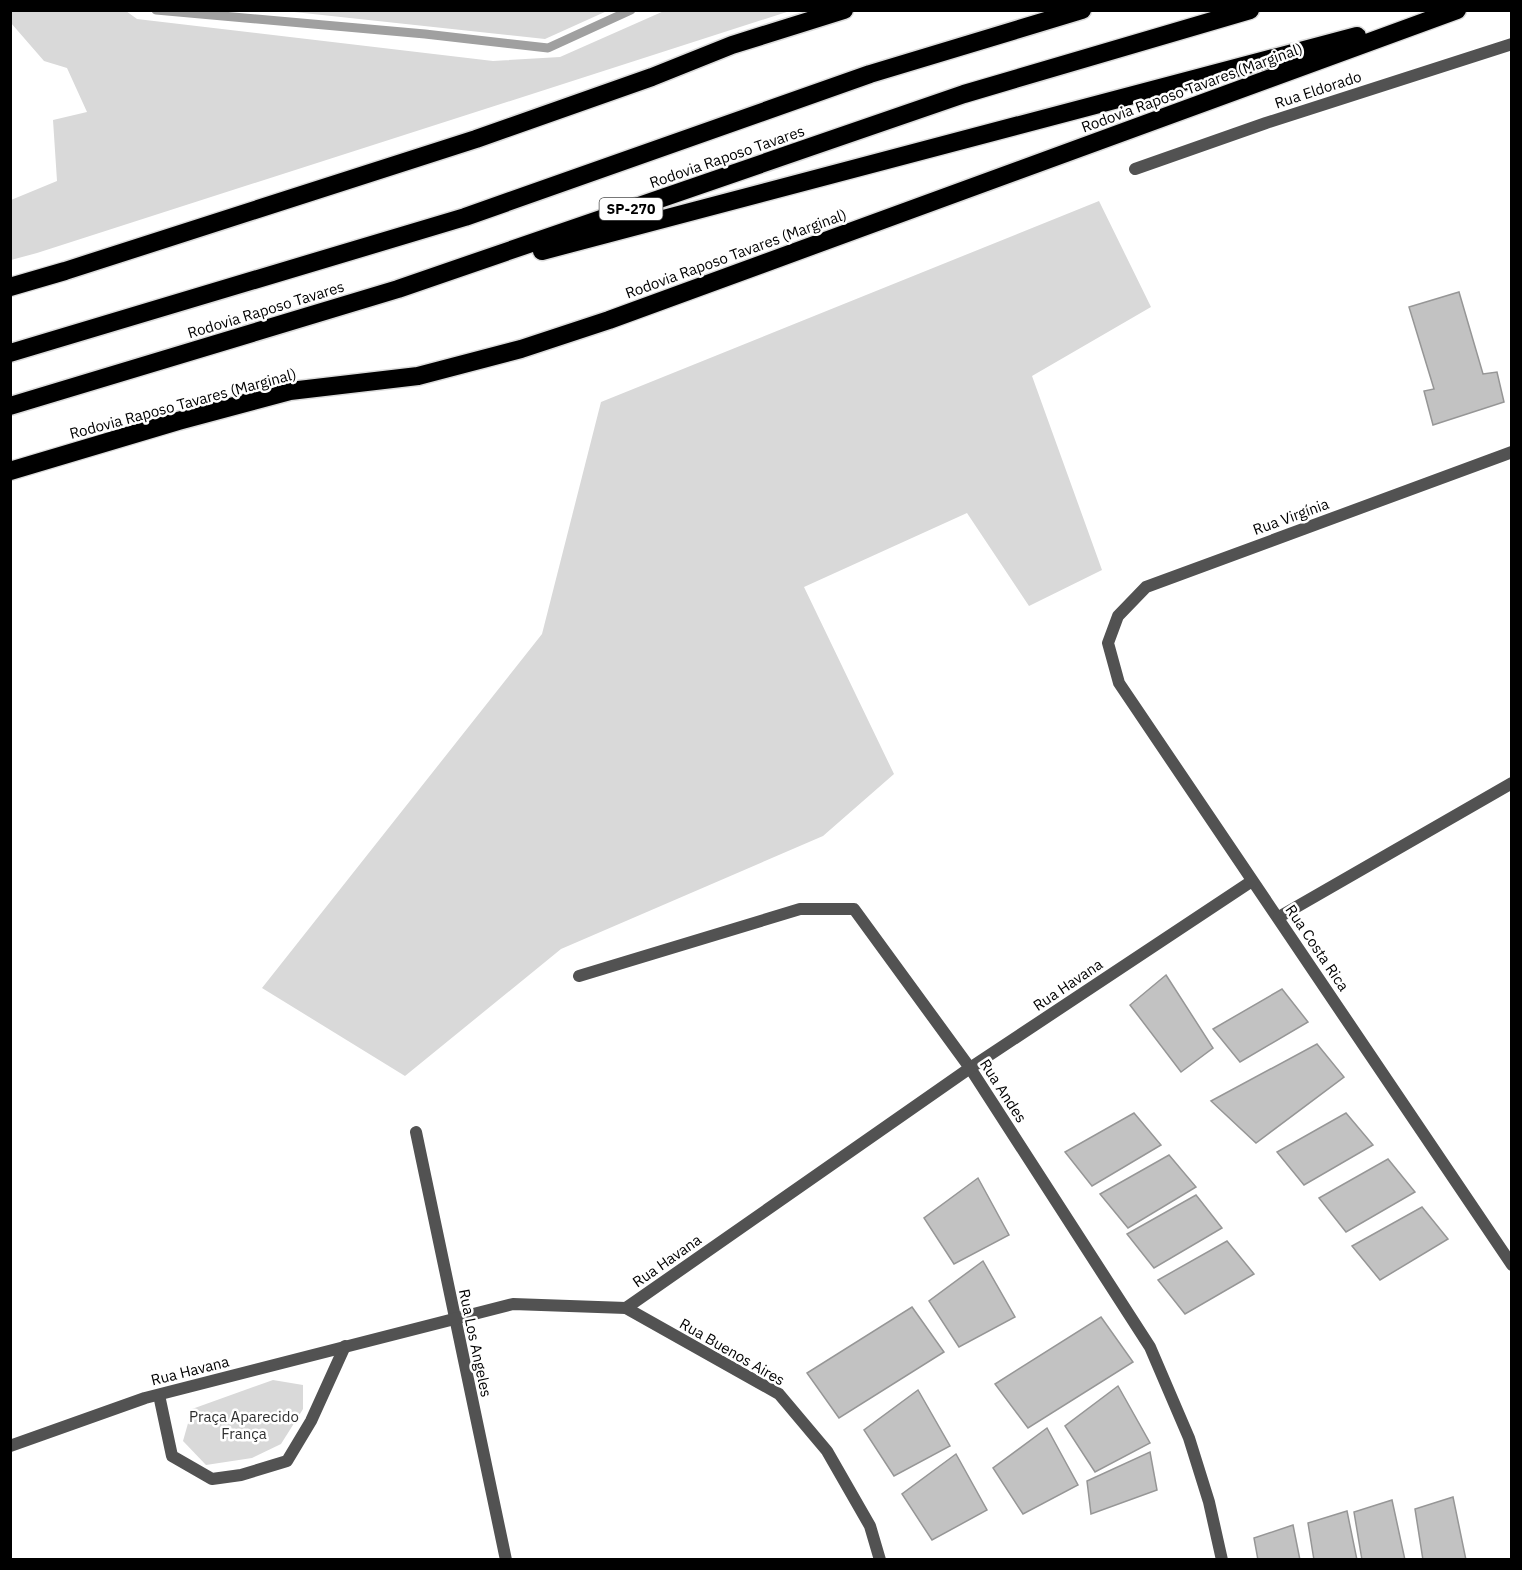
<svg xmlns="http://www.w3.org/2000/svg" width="1522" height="1570" font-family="'IBM Plex Sans',sans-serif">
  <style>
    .green { fill: #d9d9d9 }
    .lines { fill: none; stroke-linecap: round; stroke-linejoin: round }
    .stream { stroke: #a0a0a0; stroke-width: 9 }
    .building { fill: #c2c2c2; stroke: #969696; stroke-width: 1.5 }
    .highway-casing { stroke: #dbdbdb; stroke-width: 21 }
    .street { stroke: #525252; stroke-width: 12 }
    .highway { stroke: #000; stroke-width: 18 }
    .labels { text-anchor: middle; stroke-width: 5; stroke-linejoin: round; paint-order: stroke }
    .shield { fill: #fff; stroke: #4c4c4c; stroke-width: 1.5 }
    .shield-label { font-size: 14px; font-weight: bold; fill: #000 }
    .street-label { font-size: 15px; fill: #000; stroke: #fff }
    .park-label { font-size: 15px; fill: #303030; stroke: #fff }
  </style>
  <rect width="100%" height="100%" fill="#fff"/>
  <g class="green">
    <polygon points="10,11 126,11 137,19 493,61 560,57 664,11 790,11 37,253 11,260 11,200 57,181 53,120 87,112 67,68 44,61 11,23"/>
    <polygon points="285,11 607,10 607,11 545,39"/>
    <polygon points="1099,201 1151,307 1032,376 1102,570 1029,606 967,513 804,587 894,774 823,836 561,949 405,1076 262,988 542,634 601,402"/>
    <polygon points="273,1380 303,1385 303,1409 281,1444 252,1458 206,1465 183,1441 192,1409"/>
  </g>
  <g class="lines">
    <polyline class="stream" points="156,10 425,34 548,48 631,10"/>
  </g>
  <g class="building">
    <polygon points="1459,292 1483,374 1497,372 1504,402 1433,425 1424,391 1434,389 1409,307"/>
    <polygon points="1166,975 1213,1048 1181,1072 1130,1005"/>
    <polygon points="1282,989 1308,1022 1240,1062 1213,1029"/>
    <polygon points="1317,1044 1344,1077 1256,1143 1211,1101"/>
    <polygon points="1134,1113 1161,1145 1092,1186 1065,1152"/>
    <polygon points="1346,1113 1373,1145 1304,1185 1277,1152"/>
    <polygon points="1169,1155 1196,1187 1128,1228 1100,1194"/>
    <polygon points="1388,1159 1415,1192 1346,1232 1319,1198"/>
    <polygon points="978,1178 1009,1235 954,1264 924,1218"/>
    <polygon points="1196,1195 1222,1228 1154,1268 1127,1234"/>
    <polygon points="1422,1207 1448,1239 1380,1280 1352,1246"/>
    <polygon points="1227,1241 1254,1274 1185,1314 1158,1280"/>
    <polygon points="983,1261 1015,1317 959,1347 929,1301"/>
    <polygon points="912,1307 944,1352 839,1418 807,1373"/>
    <polygon points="1101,1317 1133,1362 1028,1428 995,1384"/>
    <polygon points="1118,1386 1150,1443 1095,1472 1065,1426"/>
    <polygon points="918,1390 950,1446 894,1476 864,1430"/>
    <polygon points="1047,1428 1078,1485 1023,1514 993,1468"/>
    <polygon points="1150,1452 1157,1490 1091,1514 1087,1481"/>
    <polygon points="956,1454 987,1510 932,1540 902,1494"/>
    <polygon points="1453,1497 1466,1560 1423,1560 1415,1509"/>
    <polygon points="1392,1500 1405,1560 1362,1560 1354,1512"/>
    <polygon points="1347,1511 1357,1560 1314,1560 1308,1523"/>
    <polygon points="1293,1525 1300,1560 1258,1560 1254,1538"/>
  </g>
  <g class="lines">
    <g class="highway-casing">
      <g id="highway">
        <polyline points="542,251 1357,36"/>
        <polyline points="10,287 65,271 476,139 652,77 732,45 844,10"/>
        <polyline points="10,353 465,217 870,74 1082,10"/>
        <polyline points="10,406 398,289 964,94 1250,10"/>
        <polyline points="10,471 178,421 290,391 418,376 521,349 609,320 1457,10"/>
      </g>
    </g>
    <g class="street">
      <polyline points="1135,169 1266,123 1512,44"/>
      <polyline points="1512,452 1146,587 1118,616 1108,643 1119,683 1512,1265"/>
      <polyline points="1279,917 1512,783"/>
      <polyline points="579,976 800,909 854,909 970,1068 1150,1347 1189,1438 1209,1502 1222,1560"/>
      <polyline points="416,1132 506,1560"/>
      <polyline points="626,1308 779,1394 827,1451 870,1526 880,1560"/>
      <polyline points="159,1395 172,1456 212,1479 241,1475 287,1461 311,1421 345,1346"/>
      <polyline points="10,1446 145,1398 513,1304 626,1308 970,1068 1252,881"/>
    </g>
    <use href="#highway" class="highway"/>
  </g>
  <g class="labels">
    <rect class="shield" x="599.5" y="198" width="63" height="22" rx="4.5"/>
    <g class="shield-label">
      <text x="631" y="214">SP-270</text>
    </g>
    <g class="street-label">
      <text transform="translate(1192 88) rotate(-20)" y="5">Rodovia Raposo Tavares (Marginal)</text>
      <text transform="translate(1318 90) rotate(-18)" y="5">Rua Eldorado</text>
      <text transform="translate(727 157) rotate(-19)" y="5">Rodovia Raposo Tavares</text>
      <text transform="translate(736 254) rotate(-20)" y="5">Rodovia Raposo Tavares (Marginal)</text>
      <text transform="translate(266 310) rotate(-17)" y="5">Rodovia Raposo Tavares</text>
      <text transform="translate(183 404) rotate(-15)" y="5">Rodovia Raposo Tavares (Marginal)</text>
      <text transform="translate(1291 517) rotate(-20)" y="5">Rua Virgínia</text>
      <text transform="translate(1317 948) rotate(56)" y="5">Rua Costa Rica</text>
      <text transform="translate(1068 985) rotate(-34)" y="5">Rua Havana</text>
      <text transform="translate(1003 1091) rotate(57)" y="5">Rua Andes</text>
      <text transform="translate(667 1261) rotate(-35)" y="5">Rua Havana</text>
      <text transform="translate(475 1343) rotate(78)" y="5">Rua Los Angeles</text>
      <text transform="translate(732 1352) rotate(30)" y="5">Rua Buenos Aires</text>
      <text transform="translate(190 1371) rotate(-14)" y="5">Rua Havana</text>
    </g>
    <g class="park-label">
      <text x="244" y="1422">Praça Aparecido<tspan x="244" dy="17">França</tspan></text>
    </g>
  </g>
  <rect width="1522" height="1570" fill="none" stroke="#000000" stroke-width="24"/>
</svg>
